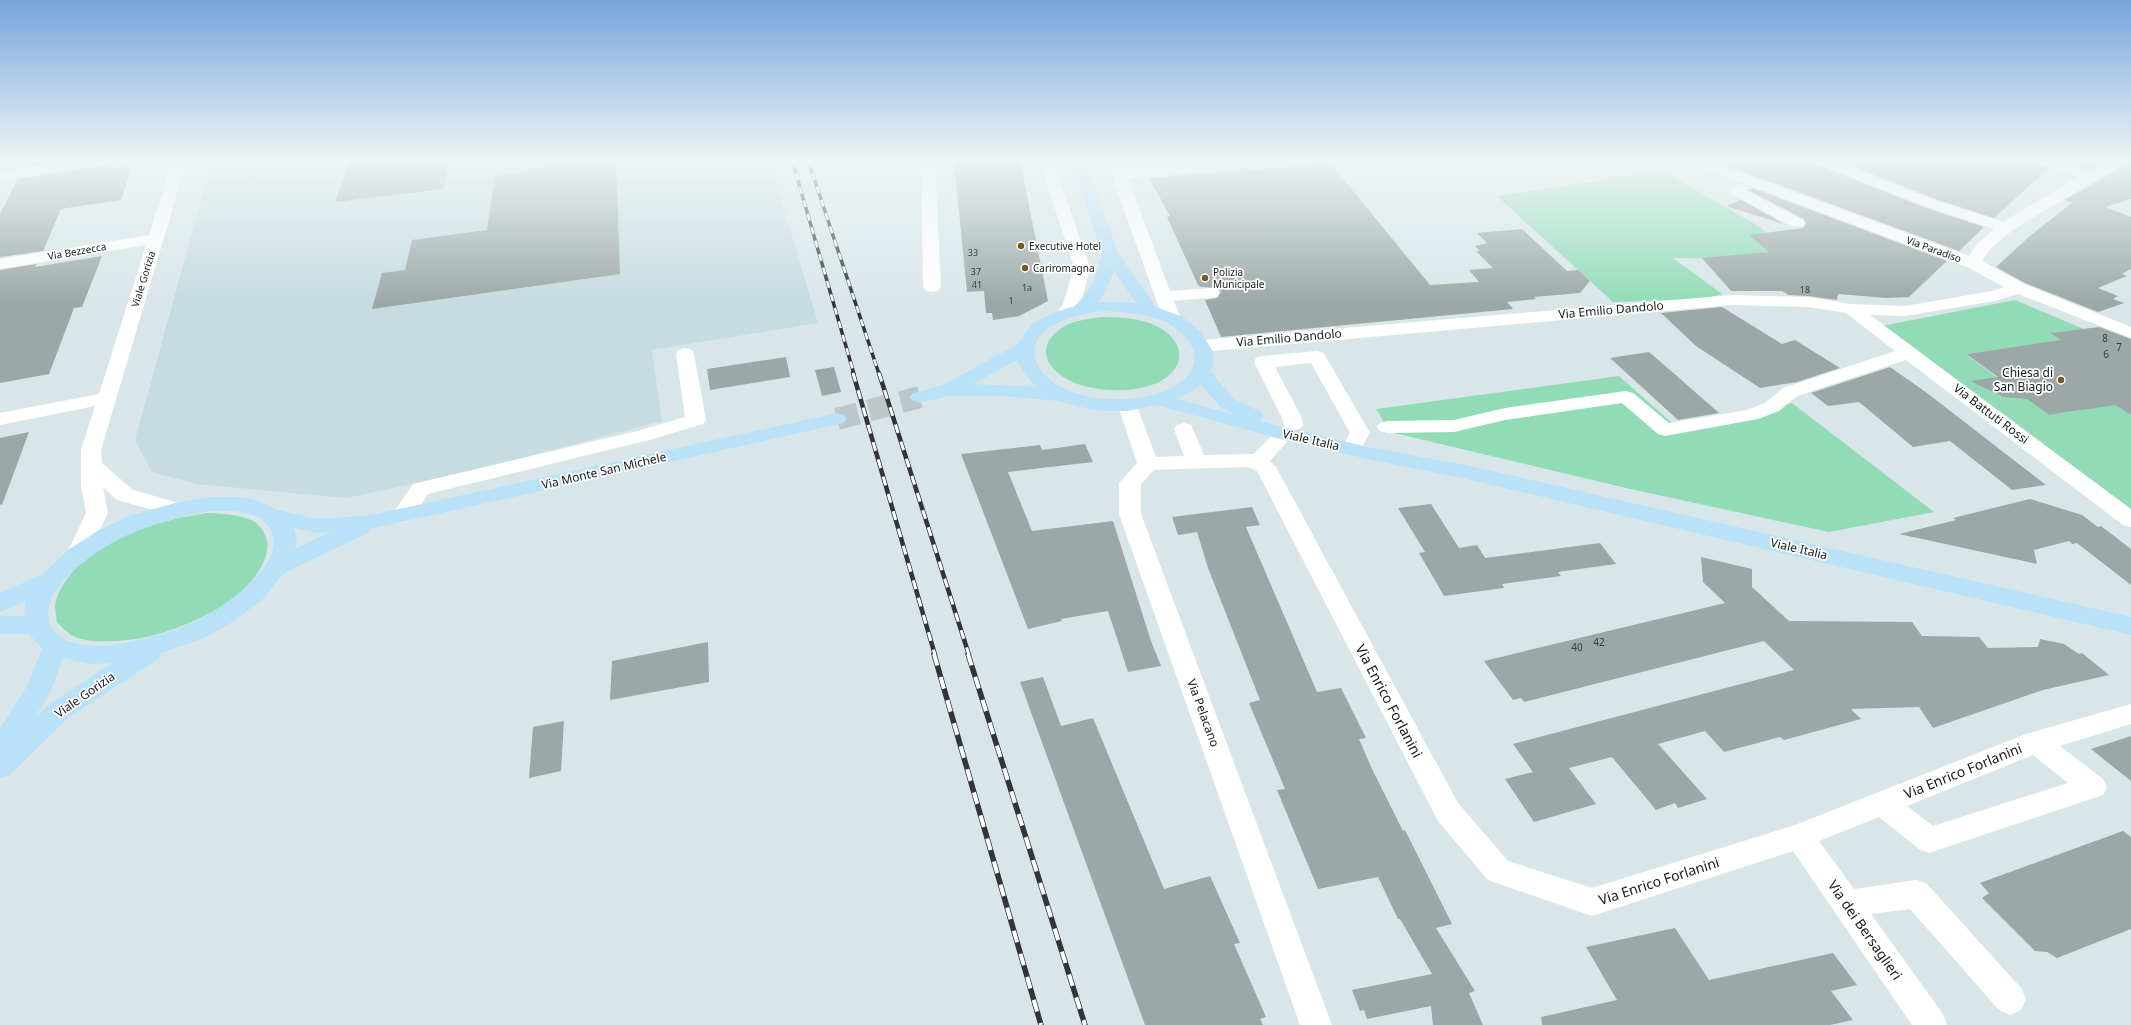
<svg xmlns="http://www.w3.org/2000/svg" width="2131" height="1025" font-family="'Noto Sans',sans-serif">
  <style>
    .built { fill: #c6dce0 }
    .green { fill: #91dcb7 }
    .building { fill: #9ca8a7 }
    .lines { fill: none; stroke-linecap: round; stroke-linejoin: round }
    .major-tunnel { stroke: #bcc7ca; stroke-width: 22; stroke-dasharray: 22 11; stroke-linecap: butt }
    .minor { fill: #fff; fill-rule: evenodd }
    .major { fill: #b9e1f8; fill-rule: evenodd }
    .rail-far2-casing { stroke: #303638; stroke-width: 3.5 }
    .rail-far1-casing { stroke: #303638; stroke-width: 4.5 }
    .rail-casing { stroke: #303638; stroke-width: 5.5 }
    .rail-far2 { stroke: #fff; stroke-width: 2.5; stroke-dasharray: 7; stroke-linecap: butt }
    .rail-far1 { stroke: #fff; stroke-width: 3; stroke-dasharray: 9; stroke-linecap: butt }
    .rail { stroke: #fff; stroke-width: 4; stroke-dasharray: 12; stroke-linecap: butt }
    .poi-dot { fill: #705c2b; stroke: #fff; stroke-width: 1.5 }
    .labels { text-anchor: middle; stroke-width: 3.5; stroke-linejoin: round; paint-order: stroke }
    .far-number-label { font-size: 9px; fill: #373e3e }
    .far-poi-label { font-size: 10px; fill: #151a1b; stroke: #fff; text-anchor: start }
    .far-street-label { font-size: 10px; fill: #151a1b; stroke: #fff }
    .number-label { font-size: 10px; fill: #373e3e }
    .street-label { font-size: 12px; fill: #151a1b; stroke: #fff }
    .poi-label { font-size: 12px; fill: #151a1b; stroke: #fff; text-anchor: end }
    .near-street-label { font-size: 14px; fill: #151a1b; stroke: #fff }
  </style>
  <rect width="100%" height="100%" fill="#d9e6e9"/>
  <polygon class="built" points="212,160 769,160 818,323 652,350 662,421 480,469 347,498 196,484 152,472 135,440"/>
  <g class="green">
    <polygon points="1663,171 1760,227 1808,273 1742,259 1673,258 1722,294 1704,299 1613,302 1497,196"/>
    <polygon points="2015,300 2084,329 2051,333 2084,355 2052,359 2029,345 1965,354 2049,415 2078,411 2080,407 2107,400 2131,415 2131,515 1882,326"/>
    <path d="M 1101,317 C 1127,317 1163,319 1177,345 C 1179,350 1180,357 1178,363 C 1163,398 1091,395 1065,378 C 1042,364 1038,343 1063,327 C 1075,320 1088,319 1101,317 Z"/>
    <polygon points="1619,376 1672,423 1792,403 1934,512 1829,532 1626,488 1390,432 1376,409"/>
    <path d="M 208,513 C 223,514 239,514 253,521 C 260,525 265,533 267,540 C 271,571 235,600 210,613 C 181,628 150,639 118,641 C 103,642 86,642 73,636 C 67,633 61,626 57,622 C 56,615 54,606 56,600 C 76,544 155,520 208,513 Z"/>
  </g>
  <g class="building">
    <polygon points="28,160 69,160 24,167"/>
    <polygon points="350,160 450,160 443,189 335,202"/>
    <polygon points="542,160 616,160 620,274 372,309 382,273 405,270 412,240 487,230 495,176 542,170"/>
    <polygon points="954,160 1020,160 1048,301 1019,316 993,320 992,313 986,313 984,291 967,292"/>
    <polygon points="1711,160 1812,160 1814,164 1926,208 1984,227 1959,251"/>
    <polygon points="1837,160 2036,160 2038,164 2049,168 1994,218 1938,200"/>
    <polygon points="2083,160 2108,160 2089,169 2079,166"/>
    <polygon points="2131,160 2131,199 2105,207 2131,217 2131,269 2122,274 2127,276 2098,288 2118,296 2113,299 2124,303 2098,312 2025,283 1996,267 2031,235 2072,203 2065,200 2128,164"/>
    <polygon points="1331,164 1430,285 1479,282 1469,270 1493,268 1476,251 1480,251 1475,246 1487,243 1477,233 1522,229 1567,271 1578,270 1590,281 1580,293 1534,297 1536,299 1507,302 1513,309 1221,337 1205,300 1217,298 1221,292 1217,288 1201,287 1198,285 1167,217 1170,216 1149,178"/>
    <polygon points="109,165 108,168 132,166 121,200 61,209 43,251 0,257 0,214 18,179"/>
    <polygon points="1752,188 1947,261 1909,297 1886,298 1838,294 1837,300 1808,296 1789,295 1782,291 1731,291 1702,258 1769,252 1749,235 1803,228 1806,224 1804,219 1748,190"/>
    <polygon points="1741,200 1784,224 1726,206"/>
    <polygon points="102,256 82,307 74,308 49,374 0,383 0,270 37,264 35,267"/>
    <polygon points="1722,307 1782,344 1795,340 1840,368 1797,382 1760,388 1696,346 1661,313"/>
    <polygon points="2099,327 2131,339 2131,415 2115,405 2049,415 2027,399 2004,397 1970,381 1998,377 1966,354 2061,340 2050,333"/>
    <polygon points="1649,352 1678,377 1719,413 1678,420 1610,358"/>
    <polygon points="786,357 790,377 710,390 707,369"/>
    <polygon points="834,367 841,392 822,396 815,370"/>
    <polygon points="1890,367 1927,393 2046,485 2012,490 1950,441 1913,447 1859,402 1828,406 1811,393"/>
    <polygon points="29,432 2,505 0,504 0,438"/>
    <polygon points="1085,444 1093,462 1008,472 1032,531 1113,521 1151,641 1161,666 1128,672 1108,611 1061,619 1062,621 1028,629 961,454 1040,445 1042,450"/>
    <polygon points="2030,499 2082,515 2098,527 2101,526 2131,549 2131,585 2077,543 2072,544 2069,541 2034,550 2037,564 1899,534 1956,520 1953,518"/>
    <polygon points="1431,504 1459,548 1477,545 1485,558 1600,543 1616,564 1558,572 1561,576 1502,584 1504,588 1444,596 1419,553 1425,552 1398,508"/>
    <polygon points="1252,507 1260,525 1246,527 1317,692 1341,688 1366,738 1359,739 1372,769 1403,831 1405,830 1452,924 1436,928 1475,991 1469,993 1483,1025 1433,1025 1431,1006 1367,1019 1364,1010 1360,1011 1352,990 1432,974 1400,919 1398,919 1378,877 1318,889 1277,790 1285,789 1249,703 1260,700 1208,568 1197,532 1178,535 1172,517"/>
    <polygon points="1701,557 1752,569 1752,587 1789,621 1912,622 1922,636 1979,637 1988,648 2038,647 2040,639 2064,644 2079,654 2082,653 2109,675 2043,690 1933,728 1919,707 1851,709 1861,719 1784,740 1780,737 1724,752 1705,731 1658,744 1707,799 1678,808 1675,803 1656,810 1612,757 1569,768 1596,804 1534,822 1505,779 1533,772 1513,744 1794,670 1764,641 1524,702 1521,698 1513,700 1484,661 1725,603 1703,582"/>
    <polygon points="708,642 709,682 610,700 612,661"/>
    <polygon points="1043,677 1061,726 1093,718 1164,889 1210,876 1240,943 1234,944 1266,1017 1260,1019 1263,1025 1145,1025 1020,682"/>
    <polygon points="564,721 561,771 529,778 533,727"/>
    <polygon points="2131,736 2131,781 2091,749"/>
    <polygon points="2123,831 2131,837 2131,929 2057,958 2047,952 2035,951 1982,898 1989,893 1980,883"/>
    <polygon points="1675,928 1709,980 1833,953 1857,985 1831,991 1853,1020 1830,1025 1542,1025 1541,1017 1617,1000 1586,947"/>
  </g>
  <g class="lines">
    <polyline class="major-tunnel" points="837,419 920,397"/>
    <g class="minor">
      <polygon points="78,160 113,160 111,163 106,164 0,180 0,172"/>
      <polygon points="173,160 187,160 101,450 102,463 133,490 183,504 186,509 183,514 175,516 117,500 103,487 108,513 85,561 77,563 69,561 66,555 86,513 81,485 81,450 95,406 0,425 0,413 99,394 146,245 0,269 0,259 149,235"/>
      <polygon points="921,160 935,160 941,287 938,291 932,292 926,291 923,287"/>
      <polygon points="1039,160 1053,160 1090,267 1081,304 1071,318 1065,319 1059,318 1056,314 1063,304 1074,267"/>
      <polygon points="1108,160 1120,160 1124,169 1238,160 1298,160 1296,163 1291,164 1128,178 1170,291 1211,288 1217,289 1220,293 1217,297 1174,301 1181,319 1178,323 1172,324 1166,323 1163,319 1111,174"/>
      <path d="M 1687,160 L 1707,160 L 1969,256 L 1976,245 L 1994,229 L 1927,207 L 1815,163 L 1813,160 L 1833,160 L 1937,201 L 2003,222 L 2078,177 L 2039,163 L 2037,160 L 2058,160 L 2089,171 L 2111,160 L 2129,160 L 2127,163 C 2100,177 2075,192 2049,208 C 2025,223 1997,236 1982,261 L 2024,284 L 2131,327 L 2131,338 L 2018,294 L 1995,301 L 1905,316 L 1870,315 L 2131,509 L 2131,527 L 2123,525 L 1906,360 L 1797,396 L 1779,411 L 1758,419 L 1665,436 L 1658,434 L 1622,403 L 1505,420 L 1454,432 L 1387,433 L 1380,431 L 1377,427 L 1380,423 L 1387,421 L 1454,420 L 1505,408 L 1626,391 L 1633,393 L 1669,423 L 1747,410 L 1765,403 L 1783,388 L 1895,351 L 1846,313 L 1808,307 L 1732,305 L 1202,352 L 1195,350 L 1193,346 L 1195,342 L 1202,340 L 1732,295 L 1808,297 L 1851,304 L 1905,306 L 1992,291 L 2004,287 L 1967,267 L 1689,163 Z"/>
      <polygon points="1741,184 1746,186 1747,191 1803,220 1805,223 1803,226 1791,226 1732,194 1729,191 1732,188"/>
      <polygon points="685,348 692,350 694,354 706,420 703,424 649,440 428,494 411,520 403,522 395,520 392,515 413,484 637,431 685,417 676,354 678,350"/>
      <path d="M 1317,351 L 1324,353 L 1326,357 L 1370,433 L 1358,453 L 1351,455 L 1344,453 L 1341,449 L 1350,433 L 1311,363 L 1275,367 L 1302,418 L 1303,425 L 1300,429 L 1292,431 L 1294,434 L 1270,461 L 1276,467 L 1458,803 L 1508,861 L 1592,888 L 1795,825 L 2026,734 L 2131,704 L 2131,724 L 2060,746 L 2103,779 L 2107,787 L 2103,795 L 1929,853 L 1919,849 L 1879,817 L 1819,841 L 1854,889 L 1916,880 L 1927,884 L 2021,988 L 2026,999 L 2021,1010 L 2010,1015 L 1999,1010 L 1910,909 L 1871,914 L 1943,1014 L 1947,1025 L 1912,1025 L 1793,851 L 1592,916 L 1488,880 L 1438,821 L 1257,471 L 1248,467 L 1154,470 L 1141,484 L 1141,514 L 1332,1025 L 1300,1025 L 1119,514 L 1119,483 L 1137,463 L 1118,405 L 1121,401 L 1128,399 L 1135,401 L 1156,457 L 1184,456 L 1174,429 L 1177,425 L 1184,423 L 1191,425 L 1204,455 L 1254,454 L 1277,430 L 1285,428 L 1282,418 L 1254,362 L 1256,358 L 1263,356 ZM 2033,755 L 2068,783 L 1933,826 L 1907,806 Z"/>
    </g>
    <g class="major">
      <path d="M 1071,160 L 1085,160 L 1118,253 L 1156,307 L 1183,317 L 1202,333 L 1213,352 L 1213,365 L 1210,371 L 1234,399 L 1261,412 L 1264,416 L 1259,421 L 1372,448 L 1466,465 L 2131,617 L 2131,635 L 1466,479 L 1372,460 L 1284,440 L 1157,405 L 1127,411 L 1104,411 L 1080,407 L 1059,401 L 1003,396 L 948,396 L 920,403 L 913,401 L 910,397 L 913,393 L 943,385 L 1018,344 L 1031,325 L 1052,313 L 1075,306 L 1088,291 L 1094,279 L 1102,253 ZM 1114,271 L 1136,303 L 1098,302 L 1105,293 ZM 1104,311 C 1136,313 1176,315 1192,347 C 1196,355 1195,365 1190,373 C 1165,406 1092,405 1059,386 C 1048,379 1037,370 1035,356 C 1030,323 1081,314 1104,311 ZM 1017,360 L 1024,373 L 1036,387 L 973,384 ZM 1201,384 L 1220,407 L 1235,415 L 1177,399 L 1193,390 Z"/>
      <path d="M 837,413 L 844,415 L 847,419 L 844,423 L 370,529 L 368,533 L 284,573 L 263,599 L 228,625 L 201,639 L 161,653 L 158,659 L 68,718 L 10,775 L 0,778 L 0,728 L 26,688 L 42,649 L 29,634 L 0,634 L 0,616 L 24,616 L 26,601 L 0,612 L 0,593 L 43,574 L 68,550 L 99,530 L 132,515 L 175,503 L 211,497 L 235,497 L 251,499 L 266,504 L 278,510 L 317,519 L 372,515 ZM 211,511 C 224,511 238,510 250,514 C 261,517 270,525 273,536 C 280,566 234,599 212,612 C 185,629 155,637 124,643 C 101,647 69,649 53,630 C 48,624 48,617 49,610 C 49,595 60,584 70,574 C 110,536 158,520 211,511 ZM 294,528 L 317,533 L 331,532 L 295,549 L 297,540 ZM 63,658 L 91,664 L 112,663 L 50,704 L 35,717 L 51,691 Z"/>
    </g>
    <g class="rail-far2-casing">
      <g id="rail-far2">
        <polyline points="792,160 854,374"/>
        <polyline points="808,160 879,374"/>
      </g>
    </g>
    <g class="rail-far1-casing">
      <g id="rail-far1">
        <polyline points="853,373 935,655"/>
        <polyline points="879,373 969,655"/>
      </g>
    </g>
    <g class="rail-casing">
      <g id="rail">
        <polyline points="934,654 1041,1025"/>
        <polyline points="968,654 1085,1025"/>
      </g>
    </g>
    <use href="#rail-far2" class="rail-far2"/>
    <use href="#rail-far1" class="rail-far1"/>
    <use href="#rail" class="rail"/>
  </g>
  <linearGradient id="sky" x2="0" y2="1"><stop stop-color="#77a6dd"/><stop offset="0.53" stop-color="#eef4f5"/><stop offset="1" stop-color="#eef4f5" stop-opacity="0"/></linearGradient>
  <rect width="2131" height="303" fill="url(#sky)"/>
  <g class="poi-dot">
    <circle cx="1021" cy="246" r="4"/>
    <circle cx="1025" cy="268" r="4"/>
    <circle cx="1205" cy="278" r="4"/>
    <circle cx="2061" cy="380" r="4"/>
  </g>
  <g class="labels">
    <g class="far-number-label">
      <text x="973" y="256">33</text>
      <text x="976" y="275">37</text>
      <text x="977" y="288">41</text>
      <text x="1027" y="291">1a</text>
      <text x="1805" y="293">18</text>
      <text x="1011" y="304">1</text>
    </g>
    <g class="far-poi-label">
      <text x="1029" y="250">Executive Hotel</text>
      <text x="1033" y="272">Cariromagna</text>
      <text x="1213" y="276">Polizia<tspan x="1213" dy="12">Municipale</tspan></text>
    </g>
    <g class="far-street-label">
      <text transform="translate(1934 249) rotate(20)" y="4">Via Paradiso</text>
      <text transform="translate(77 251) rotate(-10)" y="4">Via Bezzecca</text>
      <text transform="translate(143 279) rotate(-73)" y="4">Viale Gorizia</text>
    </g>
    <g class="number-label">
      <text x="2105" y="342">8</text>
      <text x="2119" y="351">7</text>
      <text x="2106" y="358">6</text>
      <text x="1599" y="646">42</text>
      <text x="1577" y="651">40</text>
    </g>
    <g class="street-label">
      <text transform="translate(1611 310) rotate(-5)" y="4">Via Emilio Dandolo</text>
      <text transform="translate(1289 338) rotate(-5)" y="4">Via Emilio Dandolo</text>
      <text transform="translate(1991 414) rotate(37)" y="4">Via Battuti Rossi</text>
      <text transform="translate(1311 440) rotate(13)" y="4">Viale Italia</text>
      <text transform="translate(604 471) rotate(-13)" y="4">Via Monte San Michele</text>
      <text transform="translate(1799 549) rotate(13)" y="4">Viale Italia</text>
      <text transform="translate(85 695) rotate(-35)" y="4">Viale Gorizia</text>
      <text transform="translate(1203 713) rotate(70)" y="4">Via Pelacano</text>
    </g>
    <g class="poi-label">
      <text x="2053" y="377">Chiesa di<tspan x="2053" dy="14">San Biagio</tspan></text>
    </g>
    <g class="near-street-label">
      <text transform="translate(1389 701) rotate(62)" y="5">Via Enrico Forlanini</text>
      <text transform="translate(1963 771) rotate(-22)" y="5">Via Enrico Forlanini</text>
      <text transform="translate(1659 881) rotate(-18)" y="5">Via Enrico Forlanini</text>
      <text transform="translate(1865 930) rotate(55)" y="5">Via dei Bersaglieri</text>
    </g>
  </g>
</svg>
